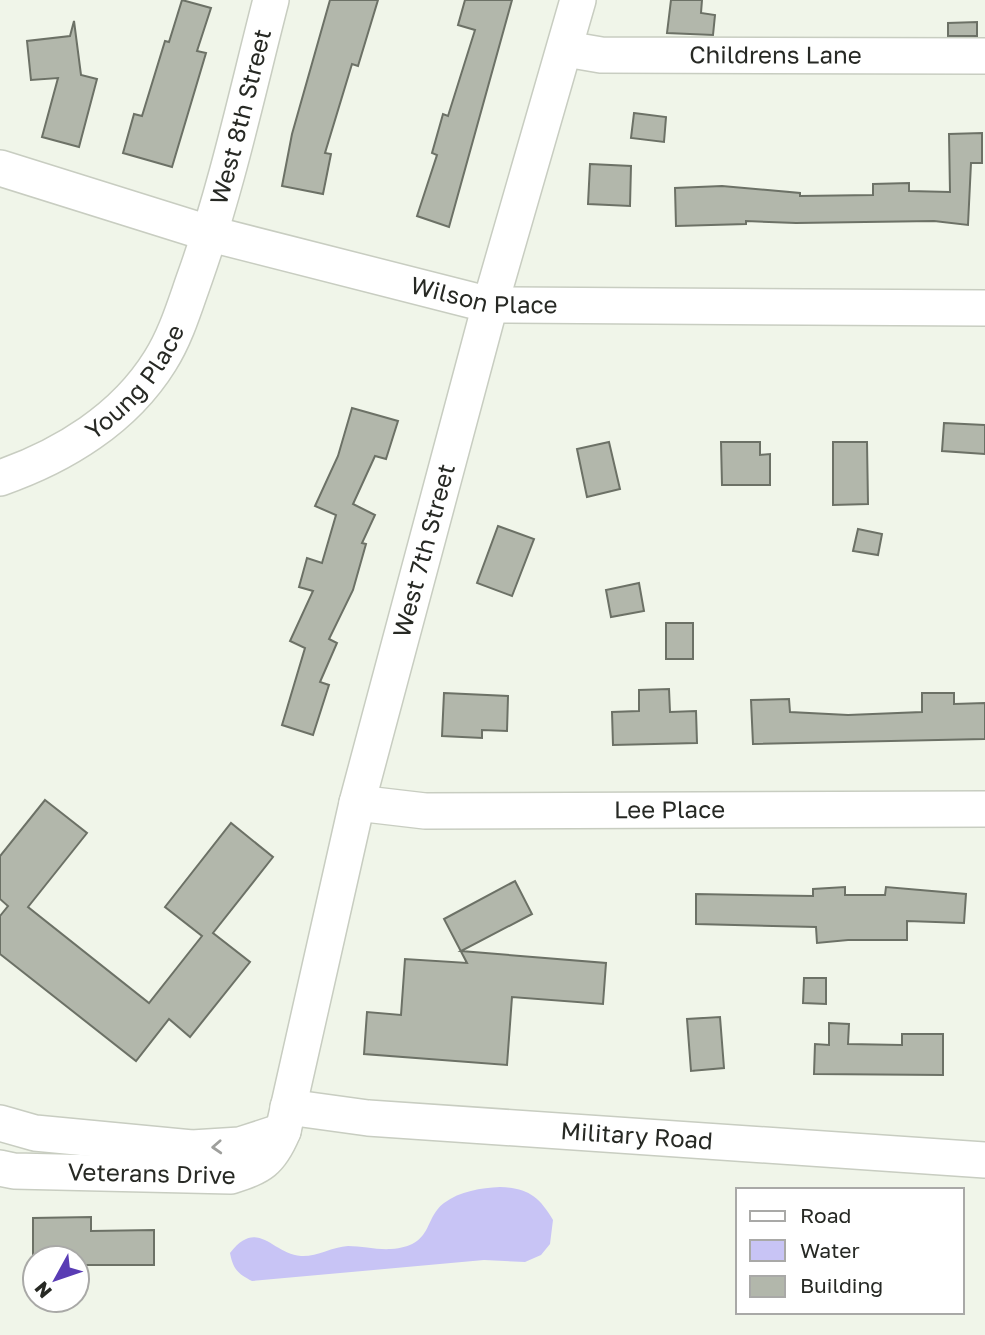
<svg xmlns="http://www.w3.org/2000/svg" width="985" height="1335" font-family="'Golos Text',sans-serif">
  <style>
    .water { fill: #c8c4f5 }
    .building { fill: #b2b7ab; stroke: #6c7166; stroke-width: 2 }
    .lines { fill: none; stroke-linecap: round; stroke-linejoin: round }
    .minor-casing { stroke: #c8cdc1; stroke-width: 38 }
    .minor { stroke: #fff; stroke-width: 35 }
    .oneway { stroke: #9e9f9c }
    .labels { text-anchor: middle; stroke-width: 7; stroke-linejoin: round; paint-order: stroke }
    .street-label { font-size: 24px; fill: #272924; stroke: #fff }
  </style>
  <rect width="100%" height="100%" fill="#f0f5e9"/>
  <path class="water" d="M 500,1187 C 527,1188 539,1196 553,1220 L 550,1244 L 541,1255 L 525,1262 L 484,1260 L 252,1281 C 238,1274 233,1269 230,1253 C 258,1217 272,1254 301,1256 C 316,1257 332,1247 348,1246 C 362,1246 377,1250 391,1249 C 434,1246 423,1219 444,1203 C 460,1191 481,1188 500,1187 Z"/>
  <g class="building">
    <polygon points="182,0 211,8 197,51 206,53 172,167 123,153 134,114 142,116 165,41 169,42"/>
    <polygon points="330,0 378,0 358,66 352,64 325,153 331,154 323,194 282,186 292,134"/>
    <polygon points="465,0 512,0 449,227 417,216 437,155 432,153 443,114 448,116 475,30 458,25"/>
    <polygon points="671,0 702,0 701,13 715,15 713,35 667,33"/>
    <polygon points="74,21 81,75 97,79 79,147 42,137 58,78 31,80 27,41 70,36"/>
    <polygon points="977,22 977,36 948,36 948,23"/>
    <polygon points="634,113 666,117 664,142 631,138"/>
    <polygon points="982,133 982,163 971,163 968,225 934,221 796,223 746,221 746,224 676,226 675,188 722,186 800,193 800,196 873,195 873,184 909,183 909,191 950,192 949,134"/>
    <polygon points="590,164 631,166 630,206 588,204"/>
    <polygon points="352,408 398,421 386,459 375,456 353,504 375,515 362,543 366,544 353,590 329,639 337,643 320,682 329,685 313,735 282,725 305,648 290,641 313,591 299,587 307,558 322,563 336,515 315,506 338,456"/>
    <polygon points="944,423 985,425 985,454 942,451"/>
    <polygon points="609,442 620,489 587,497 577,449"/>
    <polygon points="721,442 760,442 760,455 770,454 770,485 722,485"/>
    <polygon points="833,442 867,442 868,504 833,505"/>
    <polygon points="498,526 534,539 512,596 477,583"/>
    <polygon points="858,529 882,534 878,555 853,551"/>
    <polygon points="639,583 644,611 611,617 606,590"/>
    <rect x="666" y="623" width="27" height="36"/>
    <polygon points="669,689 670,712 696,711 697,743 613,745 612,712 639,711 639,690"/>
    <polygon points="444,693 508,696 507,731 482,730 482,738 442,736"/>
    <polygon points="922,693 954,693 954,704 985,703 985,739 753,744 751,700 789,699 790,712 848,715 922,712"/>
    <polygon points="45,800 87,833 28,907 149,1003 202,936 165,907 231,823 273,857 213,933 250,962 190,1037 169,1019 136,1061 0,954 0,916 8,906 0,899 0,856"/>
    <polygon points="515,881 532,914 461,951 606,963 603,1004 512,997 507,1065 364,1054 367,1012 401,1015 405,959 467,963 444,919"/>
    <polygon points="845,887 845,895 885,895 886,887 966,894 964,923 907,921 907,940 848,940 817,943 816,927 696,924 696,894 813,896 813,889"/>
    <polygon points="804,978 826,978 826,1004 803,1003"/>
    <polygon points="720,1017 724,1068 691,1071 687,1019"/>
    <polygon points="829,1023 849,1024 848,1044 902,1045 902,1034 943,1034 943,1075 814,1074 815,1044 829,1045"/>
    <polygon points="91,1217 91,1231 154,1230 154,1265 77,1265 77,1258 33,1258 33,1218"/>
  </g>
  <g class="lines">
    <g class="minor-casing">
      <g id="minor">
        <path id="s1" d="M 566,49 L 601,55 L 985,56"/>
        <path id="s2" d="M 0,168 L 211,234 L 490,305 L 985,308"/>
        <path id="s3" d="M 0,478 C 63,456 124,419 160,361 C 176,336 185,305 195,277 C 227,187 247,93 271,0"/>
        <path id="s4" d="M 357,803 L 425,811 L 985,809"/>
        <path id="s5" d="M 288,1107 L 368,1118 L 985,1160"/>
        <polyline points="0,1123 35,1133 192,1148 240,1145 283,1131"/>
        <path id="s6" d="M 0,1168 L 14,1171 L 231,1176 C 261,1166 270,1162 283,1131 L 357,803 L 490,305 L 578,0"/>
      </g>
    </g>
    <use href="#minor" class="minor"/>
  </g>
  <defs><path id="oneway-chevron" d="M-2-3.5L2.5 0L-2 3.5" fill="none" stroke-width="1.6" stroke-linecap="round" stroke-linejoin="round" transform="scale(1.75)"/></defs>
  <use class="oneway" href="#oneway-chevron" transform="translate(217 1147) rotate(177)"/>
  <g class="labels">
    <g class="street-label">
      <text dy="8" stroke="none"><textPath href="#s1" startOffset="210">Childrens Lane</textPath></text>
      <text dy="8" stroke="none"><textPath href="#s3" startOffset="460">West 8th Street</textPath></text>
      <text dy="8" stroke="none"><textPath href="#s2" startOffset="502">Wilson Place</textPath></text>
      <text dy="8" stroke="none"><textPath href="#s3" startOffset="170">Young Place</textPath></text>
      <text dy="8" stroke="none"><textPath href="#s6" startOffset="901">West 7th Street</textPath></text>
      <text dy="8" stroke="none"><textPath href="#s4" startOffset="313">Lee Place</textPath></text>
      <text dy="8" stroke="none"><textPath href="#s5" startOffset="350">Military Road</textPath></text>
      <text dy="8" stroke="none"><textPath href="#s6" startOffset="152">Veterans Drive</textPath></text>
    </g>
  </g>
  <rect x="736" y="1188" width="228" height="126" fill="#ffffff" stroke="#a9a9a7" stroke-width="2"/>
  <rect x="750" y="1211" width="35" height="10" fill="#ffffff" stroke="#a9a9a7" stroke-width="2"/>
  <text x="800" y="1223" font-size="21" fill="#272924">Road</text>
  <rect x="750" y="1240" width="35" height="21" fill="#c8c4f5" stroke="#a9a9a7" stroke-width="2"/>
  <text x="800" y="1258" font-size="21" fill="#272924">Water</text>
  <rect x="750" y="1276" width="35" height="21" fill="#b2b7ab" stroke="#a9a9a7" stroke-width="2"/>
  <text x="800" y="1293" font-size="21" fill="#272924">Building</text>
  <g transform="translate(56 1279) rotate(230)"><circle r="33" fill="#ffffff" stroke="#a9a9a7" stroke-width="2"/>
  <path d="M0-5L12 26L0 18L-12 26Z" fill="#593cb4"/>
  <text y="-10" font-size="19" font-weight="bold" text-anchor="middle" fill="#272924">N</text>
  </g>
</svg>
